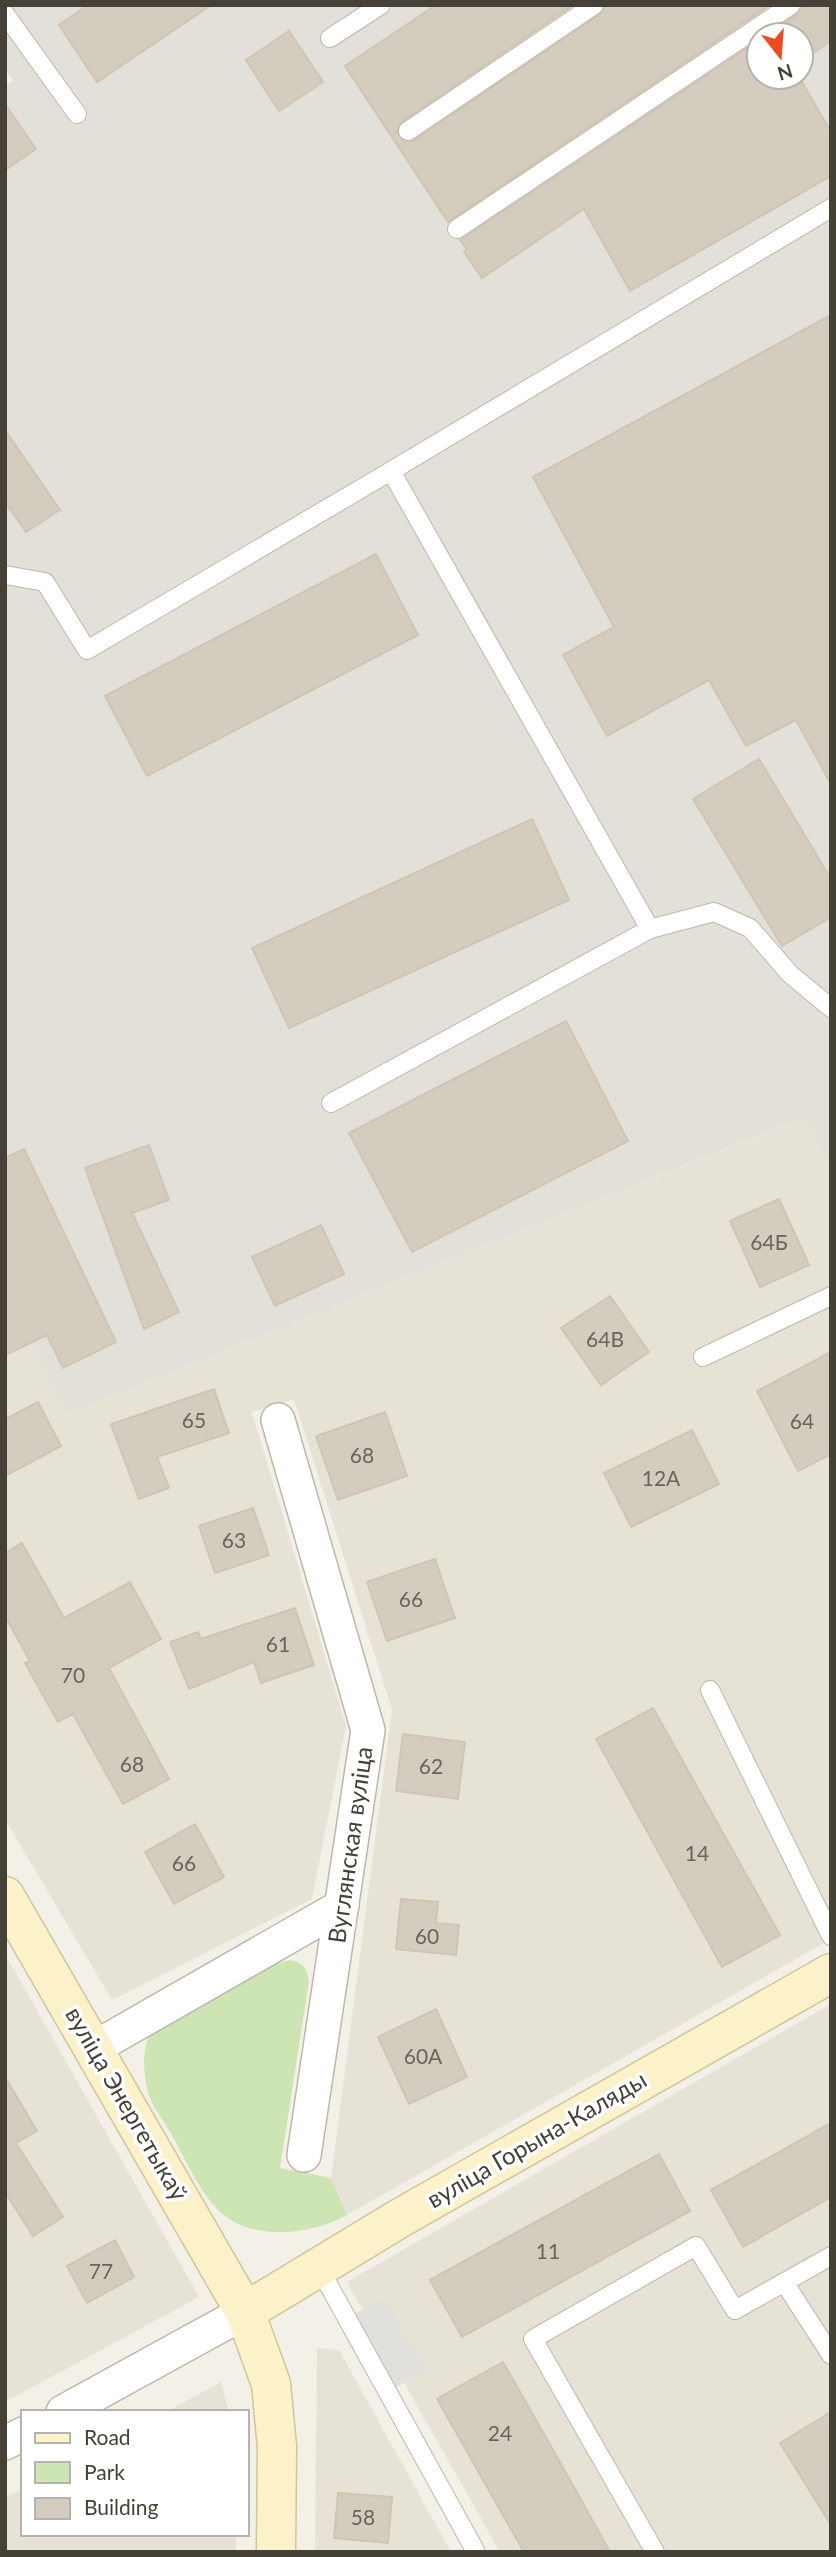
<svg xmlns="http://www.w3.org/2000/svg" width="836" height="2557" font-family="Lato,sans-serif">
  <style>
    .residential { fill: #e7e2d6 }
    .industrial { fill: #e3dfd9; fill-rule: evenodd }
    .green { fill: #cce5b3 }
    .parking { fill: #e2e0dc }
    .building { fill: #d4ccbe; stroke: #cfc5b1; stroke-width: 2 }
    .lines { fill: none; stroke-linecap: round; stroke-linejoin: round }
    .lane-casing { stroke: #beb8ab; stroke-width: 20 }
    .street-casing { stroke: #beb8ab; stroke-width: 36 }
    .secondary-casing { stroke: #d1c599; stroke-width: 41 }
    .lane { stroke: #fff; stroke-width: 18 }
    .street { stroke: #fff; stroke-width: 33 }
    .secondary { stroke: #fcf2c9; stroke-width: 38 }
    .labels { text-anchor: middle; stroke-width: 7; stroke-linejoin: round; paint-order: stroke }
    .number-label { font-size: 21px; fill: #6a6459 }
    .street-label { font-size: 24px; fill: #464137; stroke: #fff }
  </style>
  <rect width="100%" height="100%" fill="#f3f0e8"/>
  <g class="residential">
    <polygon points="803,1118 831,1166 831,1939 347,2215 331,2178 392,1710 294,1399 252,1412 346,1726 312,1899 112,2000 5,1819 5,1289 66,1415"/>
    <polygon points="5,1954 199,2297 5,2402"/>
    <polygon points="831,2004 831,2552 500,2552 347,2282"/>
    <polygon points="317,2348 339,2350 451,2552 315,2552"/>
    <polygon points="221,2382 229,2412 166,2412"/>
    <polygon points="23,2489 23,2534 236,2534 236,2552 5,2552 5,2498"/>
  </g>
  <path class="industrial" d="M 5,5 L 831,5 L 831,1166 L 802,1118 L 66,1415 L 5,1289 L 5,87 L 13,80 L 5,69 ZM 759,35 L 801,35 L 801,77 L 759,77 Z"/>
  <path class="green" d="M 290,1960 C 304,1963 306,1967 309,1981 L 280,2168 L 331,2178 L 347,2215 C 316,2232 272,2239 238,2224 C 232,2221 225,2216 220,2212 C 198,2190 184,2156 169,2130 C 162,2118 151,2105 148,2092 C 143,2071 141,2048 153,2029 L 276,1964 Z"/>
  <polygon class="parking" points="386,2297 426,2371 394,2388 354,2314"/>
  <g class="building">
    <polygon points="88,5 211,5 97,82 59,25"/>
    <polygon points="436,5 573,5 402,122 397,132 404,141 414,140 600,14 605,5 770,5 448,222 345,66"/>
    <polygon points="802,5 831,5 831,41 801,61 801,35 767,35 797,14"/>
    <polygon points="289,31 323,82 279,111 246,60"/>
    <polygon points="759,40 759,77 799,77 831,132 831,176 630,291 584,209 482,278 464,252 467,250 460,240"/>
    <polygon points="5,104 36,149 5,170"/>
    <polygon points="831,315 831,784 796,720 746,746 709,680 607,736 563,655 614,627 533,477"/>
    <polygon points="5,430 60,510 26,532 5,502"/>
    <polygon points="376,554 418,635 147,776 105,696"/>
    <polygon points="759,759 831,879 831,917 782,946 693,799"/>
    <polygon points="532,819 569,900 289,1028 252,948"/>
    <polygon points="566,1021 628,1141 412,1252 349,1133"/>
    <polygon points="149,1145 169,1200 132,1213 179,1312 144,1329 85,1168"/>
    <polygon points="24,1149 116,1342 63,1368 47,1335 5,1355 5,1158"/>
    <polygon points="779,1199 809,1265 760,1287 730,1221"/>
    <polygon points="321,1225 344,1274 275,1306 252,1257"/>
    <polygon points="610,1296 649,1352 601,1385 561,1328"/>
    <polygon points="831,1352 831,1454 798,1471 757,1391"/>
    <polygon points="214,1389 229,1433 157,1457 169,1488 139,1499 111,1424"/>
    <polygon points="38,1402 61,1446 5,1476 5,1419"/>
    <polygon points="385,1412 407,1476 338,1500 316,1436"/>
    <polygon points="692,1430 719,1484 631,1527 604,1473"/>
    <polygon points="253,1508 269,1555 215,1573 199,1526"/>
    <polygon points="22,1543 64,1618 130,1582 161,1639 109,1668 169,1779 123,1804 73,1714 58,1722 25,1663 30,1661 5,1616 5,1553"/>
    <polygon points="435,1559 455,1618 387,1641 367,1582"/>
    <polygon points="295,1608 314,1665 261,1683 254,1662 189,1689 170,1642 198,1632 201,1639"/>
    <polygon points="653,1708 780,1935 722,1967 596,1739"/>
    <polygon points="403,1734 465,1742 458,1799 396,1791"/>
    <polygon points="195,1824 224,1877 174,1904 145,1852"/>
    <polygon points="401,1899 438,1902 436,1923 459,1925 456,1955 396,1949"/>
    <polygon points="436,2009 467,2077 409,2104 378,2037"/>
    <polygon points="5,2077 37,2131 16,2143 63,2217 33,2236 5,2192"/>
    <polygon points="831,2123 831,2197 743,2247 711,2190"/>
    <polygon points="659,2154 690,2211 462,2337 430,2280"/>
    <polygon points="115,2240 134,2277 87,2303 67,2266"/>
    <polygon points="503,2362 561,2464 610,2552 524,2552 437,2399"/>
    <polygon points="831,2412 831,2525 780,2443"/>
    <polygon points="338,2493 392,2497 388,2543 334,2538"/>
  </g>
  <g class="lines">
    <g class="lane-casing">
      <g id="lane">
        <polyline points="5,14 77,114"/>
        <polyline points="330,38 381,5"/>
        <polyline points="408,131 594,5"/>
        <polyline points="457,229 791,5"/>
        <polyline points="5,575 45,582 87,650 391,471"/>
        <polyline points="650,929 391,471 831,208"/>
        <polyline points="331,1103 650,929 714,912 750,928 790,974 831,1008"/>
        <polyline points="703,1357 831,1296"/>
        <polyline points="710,1690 831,1936"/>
        <polyline points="318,2266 476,2552"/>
        <polyline points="784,2282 831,2355"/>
        <polyline points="655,2552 533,2339 696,2246 735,2310 831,2256"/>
      </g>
    </g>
    <g class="street-casing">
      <g id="street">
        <polyline points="278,1420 368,1730 304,2155"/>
        <polyline points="94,2048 342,1906"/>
        <polyline points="63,2412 245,2312"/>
        <polyline points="5,2443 23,2434"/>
      </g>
    </g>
    <g class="secondary-casing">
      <g id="secondary">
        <polyline points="5,1896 245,2312 271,2384 277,2447 276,2552"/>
        <polyline points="245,2312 400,2218 831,1973"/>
      </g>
    </g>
    <use href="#lane" class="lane"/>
    <use href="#street" class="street"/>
    <use href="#secondary" class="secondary"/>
  </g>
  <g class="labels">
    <g class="number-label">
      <text x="769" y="1250">64Б</text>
      <text x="605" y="1347">64В</text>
      <text x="194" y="1428">65</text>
      <text x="802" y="1429">64</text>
      <text x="362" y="1463">68</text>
      <text x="661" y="1486">12А</text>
      <text x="234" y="1548">63</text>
      <text x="411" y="1607">66</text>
      <text x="278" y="1652">61</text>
      <text x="73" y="1683">70</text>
      <text x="132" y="1772">68</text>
      <text x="431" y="1774">62</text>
      <text x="697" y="1861">14</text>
      <text x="184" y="1871">66</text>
      <text x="427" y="1944">60</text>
      <text x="423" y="2064">60А</text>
      <text x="548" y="2259">11</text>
      <text x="101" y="2279">77</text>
      <text x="500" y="2441">24</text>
      <text x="363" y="2525">58</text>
    </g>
    <g class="street-label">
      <text transform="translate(351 1845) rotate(-82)" y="8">Вуглянская вуліца</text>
      <text transform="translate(126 2104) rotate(60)" y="8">вуліца Энергетыкаў</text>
      <text transform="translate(537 2140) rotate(-30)" y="8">вуліца Горына-Каляды</text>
    </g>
  </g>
  <rect width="836" height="2557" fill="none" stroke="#464137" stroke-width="14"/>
  <rect x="21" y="2410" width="228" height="126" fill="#ffffff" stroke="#b5b3af" stroke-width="2"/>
  <rect x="35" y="2433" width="35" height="10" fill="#fcf2c9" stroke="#b5b3af" stroke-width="2"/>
  <text x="84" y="2445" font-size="21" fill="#464137">Road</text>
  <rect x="35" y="2462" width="35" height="21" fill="#cce5b3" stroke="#b5b3af" stroke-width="2"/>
  <text x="84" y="2480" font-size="21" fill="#464137">Park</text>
  <rect x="35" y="2498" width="35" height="21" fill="#d4ccbe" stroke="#b5b3af" stroke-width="2"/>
  <text x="84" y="2515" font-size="21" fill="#464137">Building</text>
  <g transform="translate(780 56) rotate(163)"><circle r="33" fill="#ffffff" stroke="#b5b3af" stroke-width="2"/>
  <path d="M0-5L12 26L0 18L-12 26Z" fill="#ef4b23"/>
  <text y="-10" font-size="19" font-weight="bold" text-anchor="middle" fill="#464137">N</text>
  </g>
</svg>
